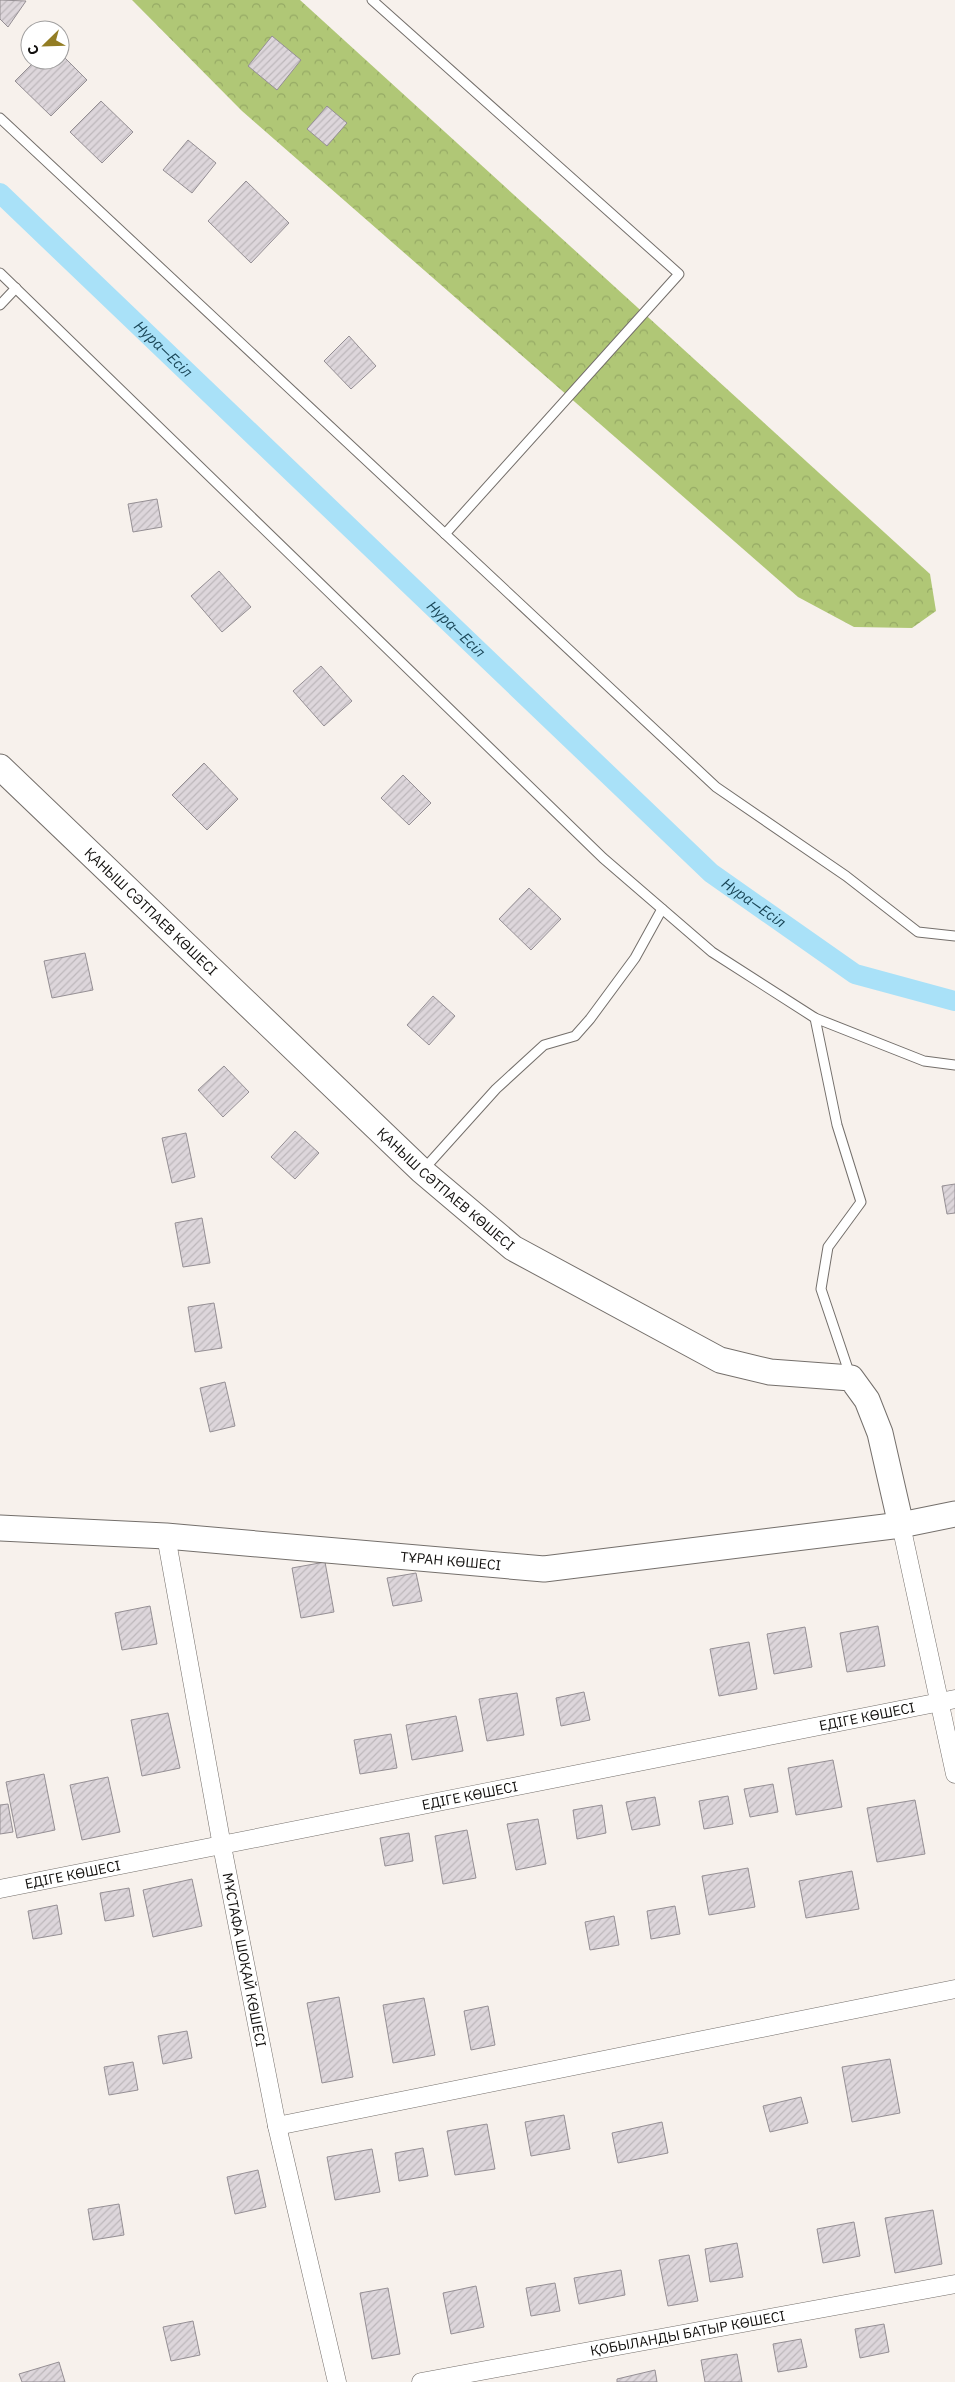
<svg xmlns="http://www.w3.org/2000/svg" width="955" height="2382" font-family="'IBM Plex Sans',sans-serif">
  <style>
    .forest { fill: url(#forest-crowns) }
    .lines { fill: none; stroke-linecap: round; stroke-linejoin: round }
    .canal { stroke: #a9e1f8; stroke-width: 20 }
    .building { fill: url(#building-hatch); stroke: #958f94 }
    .lane-casing { stroke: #746f6b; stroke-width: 11 }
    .street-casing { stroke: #746f6b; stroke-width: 19 }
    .secondary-casing { stroke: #746f6b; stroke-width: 27 }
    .lane { stroke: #fff; stroke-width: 9 }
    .street { stroke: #fff; stroke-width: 18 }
    .secondary { stroke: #fff; stroke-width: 25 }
    .labels { text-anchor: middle; stroke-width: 4.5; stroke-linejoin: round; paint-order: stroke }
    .street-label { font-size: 14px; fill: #12100e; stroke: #fff }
    .water-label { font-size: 15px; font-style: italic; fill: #1a4657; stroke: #fff }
  </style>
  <defs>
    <pattern id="forest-crowns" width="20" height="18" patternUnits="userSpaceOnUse" patternTransform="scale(1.25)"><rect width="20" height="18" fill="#b0c776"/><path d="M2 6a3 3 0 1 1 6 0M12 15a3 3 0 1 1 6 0" fill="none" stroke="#96aa65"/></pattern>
    <pattern id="building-hatch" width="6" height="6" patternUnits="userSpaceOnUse" patternTransform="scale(1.25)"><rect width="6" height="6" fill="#ddd6db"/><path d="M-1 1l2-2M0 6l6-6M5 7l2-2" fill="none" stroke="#bdb7bb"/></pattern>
  </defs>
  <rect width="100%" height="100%" fill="#f7f1ec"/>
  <polygon class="forest" points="132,0 300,0 930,574 936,611 912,628 854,627 798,597 242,111"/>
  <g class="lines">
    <path class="canal" id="s1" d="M 0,193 L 711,873 L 855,974 L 955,1001"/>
  </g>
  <g class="building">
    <polygon points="0,0 26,1 8,27 0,19"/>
    <polygon points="272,36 301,60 277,90 248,66"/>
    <polygon points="60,53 87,80 51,116 15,81 36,60 60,60"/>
    <polygon points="101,101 133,132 102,163 70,132"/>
    <polygon points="327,106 347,123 327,146 307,129"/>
    <polygon points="188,140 216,163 192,193 163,170"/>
    <polygon points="246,181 289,223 251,263 208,221"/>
    <polygon points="349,336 376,366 351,389 324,361"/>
    <polygon points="157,499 162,527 133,532 128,504"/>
    <polygon points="219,571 251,607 222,632 191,596"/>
    <polygon points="321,666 352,701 324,726 293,691"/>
    <polygon points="204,763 238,799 207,830 172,795"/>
    <polygon points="403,775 431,803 409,825 381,798"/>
    <polygon points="529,888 561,919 531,950 499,919"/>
    <polygon points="85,953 93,990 52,998 44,961"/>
    <polygon points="433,996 455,1016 429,1045 407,1025"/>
    <polygon points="224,1066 249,1092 223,1117 198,1090"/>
    <polygon points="295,1131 319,1153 295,1179 271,1157"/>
    <polygon points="186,1133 195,1177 172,1183 162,1138"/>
    <polygon points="955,1184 955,1213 947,1214 942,1186"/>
    <polygon points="202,1218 210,1263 183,1267 175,1223"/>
    <polygon points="214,1303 222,1348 195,1352 188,1307"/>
    <polygon points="225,1382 235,1426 210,1432 200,1388"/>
    <polygon points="325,1562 334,1612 301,1618 292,1568"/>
    <polygon points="416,1573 422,1601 393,1606 387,1578"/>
    <polygon points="150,1606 157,1644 122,1650 115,1613"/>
    <polygon points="878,1626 885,1666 847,1672 840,1633"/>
    <polygon points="805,1627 812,1667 774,1674 767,1634"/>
    <polygon points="749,1642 757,1689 719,1696 710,1649"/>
    <polygon points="584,1692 590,1720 561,1726 556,1698"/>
    <polygon points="517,1693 524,1735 487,1741 479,1699"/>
    <polygon points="168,1713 180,1768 142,1776 131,1720"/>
    <polygon points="456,1716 463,1751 412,1760 406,1725"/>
    <polygon points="391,1734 397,1768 360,1774 354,1740"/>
    <polygon points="833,1760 842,1807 796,1815 788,1768"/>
    <polygon points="44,1774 55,1830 17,1838 6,1782"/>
    <polygon points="108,1777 120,1832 82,1840 70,1785"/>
    <polygon points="773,1784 778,1812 750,1817 744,1789"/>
    <polygon points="728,1796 733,1824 704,1829 699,1801"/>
    <polygon points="655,1797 660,1825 632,1830 626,1802"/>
    <polygon points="915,1800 925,1854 877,1862 867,1808"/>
    <polygon points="8,1804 13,1832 0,1834 0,1805"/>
    <polygon points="602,1805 606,1833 577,1839 573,1810"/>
    <polygon points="538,1819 546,1864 516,1870 507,1824"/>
    <polygon points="467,1830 476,1878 443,1884 435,1836"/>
    <polygon points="409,1833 413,1861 385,1866 380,1838"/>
    <polygon points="748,1868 755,1907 709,1915 702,1876"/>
    <polygon points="852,1871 859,1909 806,1918 799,1881"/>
    <polygon points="192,1879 202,1926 153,1937 143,1890"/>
    <polygon points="129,1888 134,1916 105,1921 100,1893"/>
    <polygon points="57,1905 62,1934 33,1939 28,1911"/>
    <polygon points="675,1906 680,1934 651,1939 647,1911"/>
    <polygon points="614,1916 619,1945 590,1950 585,1922"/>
    <polygon points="339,1997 353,2077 322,2083 307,2003"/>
    <polygon points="424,1998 435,2055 393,2063 383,2005"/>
    <polygon points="488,2006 495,2045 471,2050 464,2011"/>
    <polygon points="187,2031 192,2058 163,2064 158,2036"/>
    <polygon points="890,2059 900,2113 852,2122 842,2067"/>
    <polygon points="133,2062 138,2090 109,2095 104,2067"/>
    <polygon points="801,2097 808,2123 770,2132 763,2106"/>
    <polygon points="564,2115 570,2149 531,2156 525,2122"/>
    <polygon points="662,2122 668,2153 618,2163 612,2133"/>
    <polygon points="487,2124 495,2169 455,2175 447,2131"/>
    <polygon points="423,2148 428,2176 399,2181 395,2153"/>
    <polygon points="372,2149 380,2192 335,2200 327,2157"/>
    <polygon points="258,2170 266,2207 235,2214 227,2177"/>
    <polygon points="119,2204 124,2235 93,2240 88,2209"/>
    <polygon points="933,2210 942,2264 895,2273 885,2218"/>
    <polygon points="854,2222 860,2256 823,2263 817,2229"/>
    <polygon points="737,2243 743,2277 710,2282 705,2249"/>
    <polygon points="689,2255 698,2301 668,2306 659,2260"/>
    <polygon points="621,2270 625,2295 579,2304 574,2278"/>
    <polygon points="555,2283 560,2311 531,2316 526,2288"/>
    <polygon points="476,2286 484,2327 451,2334 443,2293"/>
    <polygon points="388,2288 400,2354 372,2359 360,2293"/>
    <polygon points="193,2321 200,2355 171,2361 163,2327"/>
    <polygon points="884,2324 889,2352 860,2358 855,2329"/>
    <polygon points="801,2339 807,2367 778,2372 773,2344"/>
    <polygon points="737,2354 742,2382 705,2382 701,2360"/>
    <polygon points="59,2362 65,2382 22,2382 19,2374"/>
    <polygon points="655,2370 657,2382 617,2382 617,2379"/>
  </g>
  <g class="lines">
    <g class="lane-casing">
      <g id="lane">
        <polyline points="372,0 679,274 445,534"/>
        <polyline points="0,118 716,787 846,876 918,932 955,936"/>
        <polyline points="0,273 603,858 712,952 815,1018 924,1061 955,1065"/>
        <polyline points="0,305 16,288"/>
        <polyline points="815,1018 837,1125 861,1202 828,1247 821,1289 850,1375"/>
        <polyline points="424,1169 496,1089 544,1045 575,1036 590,1019 635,958 662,909"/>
      </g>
    </g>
    <g class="street-casing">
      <g id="street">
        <polyline points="901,1525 955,1774"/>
        <path id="s2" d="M 166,1536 L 222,1846 L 277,2126 L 337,2382"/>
        <path id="s3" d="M 0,1889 L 955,1699"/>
        <polyline points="277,2126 955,1989"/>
        <path id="s4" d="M 421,2382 L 955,2284"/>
      </g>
    </g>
    <g class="secondary-casing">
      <g id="secondary">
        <path id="s5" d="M 0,767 L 422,1171 L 513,1248 L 720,1360 L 770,1372 L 851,1378 L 867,1400 L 880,1433 L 901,1525"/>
        <path id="s6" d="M 0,1528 L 166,1536 L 544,1569 L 901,1525 L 955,1514"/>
      </g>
    </g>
    <use href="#lane" class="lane"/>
    <use href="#street" class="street"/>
    <use href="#secondary" class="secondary"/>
  </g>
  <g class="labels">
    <g class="street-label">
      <text dy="5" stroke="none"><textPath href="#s5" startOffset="209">ҚАНЫШ СӘТПАЕВ КӨШЕСІ</textPath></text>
      <text dy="5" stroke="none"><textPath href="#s5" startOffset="614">ҚАНЫШ СӘТПАЕВ КӨШЕСІ</textPath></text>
      <text dy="5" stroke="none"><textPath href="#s6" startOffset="452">ТҰРАН КӨШЕСІ</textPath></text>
      <text dy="5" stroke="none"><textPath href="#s3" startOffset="884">ЕДІГЕ КӨШЕСІ</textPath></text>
      <text dy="5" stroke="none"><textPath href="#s3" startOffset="479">ЕДІГЕ КӨШЕСІ</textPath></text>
      <text dy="5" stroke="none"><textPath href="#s3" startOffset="74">ЕДІГЕ КӨШЕСІ</textPath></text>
      <text dy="5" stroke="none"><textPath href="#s2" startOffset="431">МҰСТАФА ШОҚАЙ КӨШЕСІ</textPath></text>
      <text dy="5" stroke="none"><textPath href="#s4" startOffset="271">ҚОБЫЛАНДЫ БАТЫР КӨШЕСІ</textPath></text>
    </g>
    <g class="water-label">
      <text dy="5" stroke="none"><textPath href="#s1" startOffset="226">Нура—Есіл</textPath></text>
      <text dy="5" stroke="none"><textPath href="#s1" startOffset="631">Нура—Есіл</textPath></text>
      <text dy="5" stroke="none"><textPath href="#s1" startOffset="1036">Нура—Есіл</textPath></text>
    </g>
  </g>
  <g transform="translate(45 45) rotate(247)"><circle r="24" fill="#ffffff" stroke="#a09f9f"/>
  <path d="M0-4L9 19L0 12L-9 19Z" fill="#937d24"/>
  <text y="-8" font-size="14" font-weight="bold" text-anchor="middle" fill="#12100e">С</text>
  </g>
</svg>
